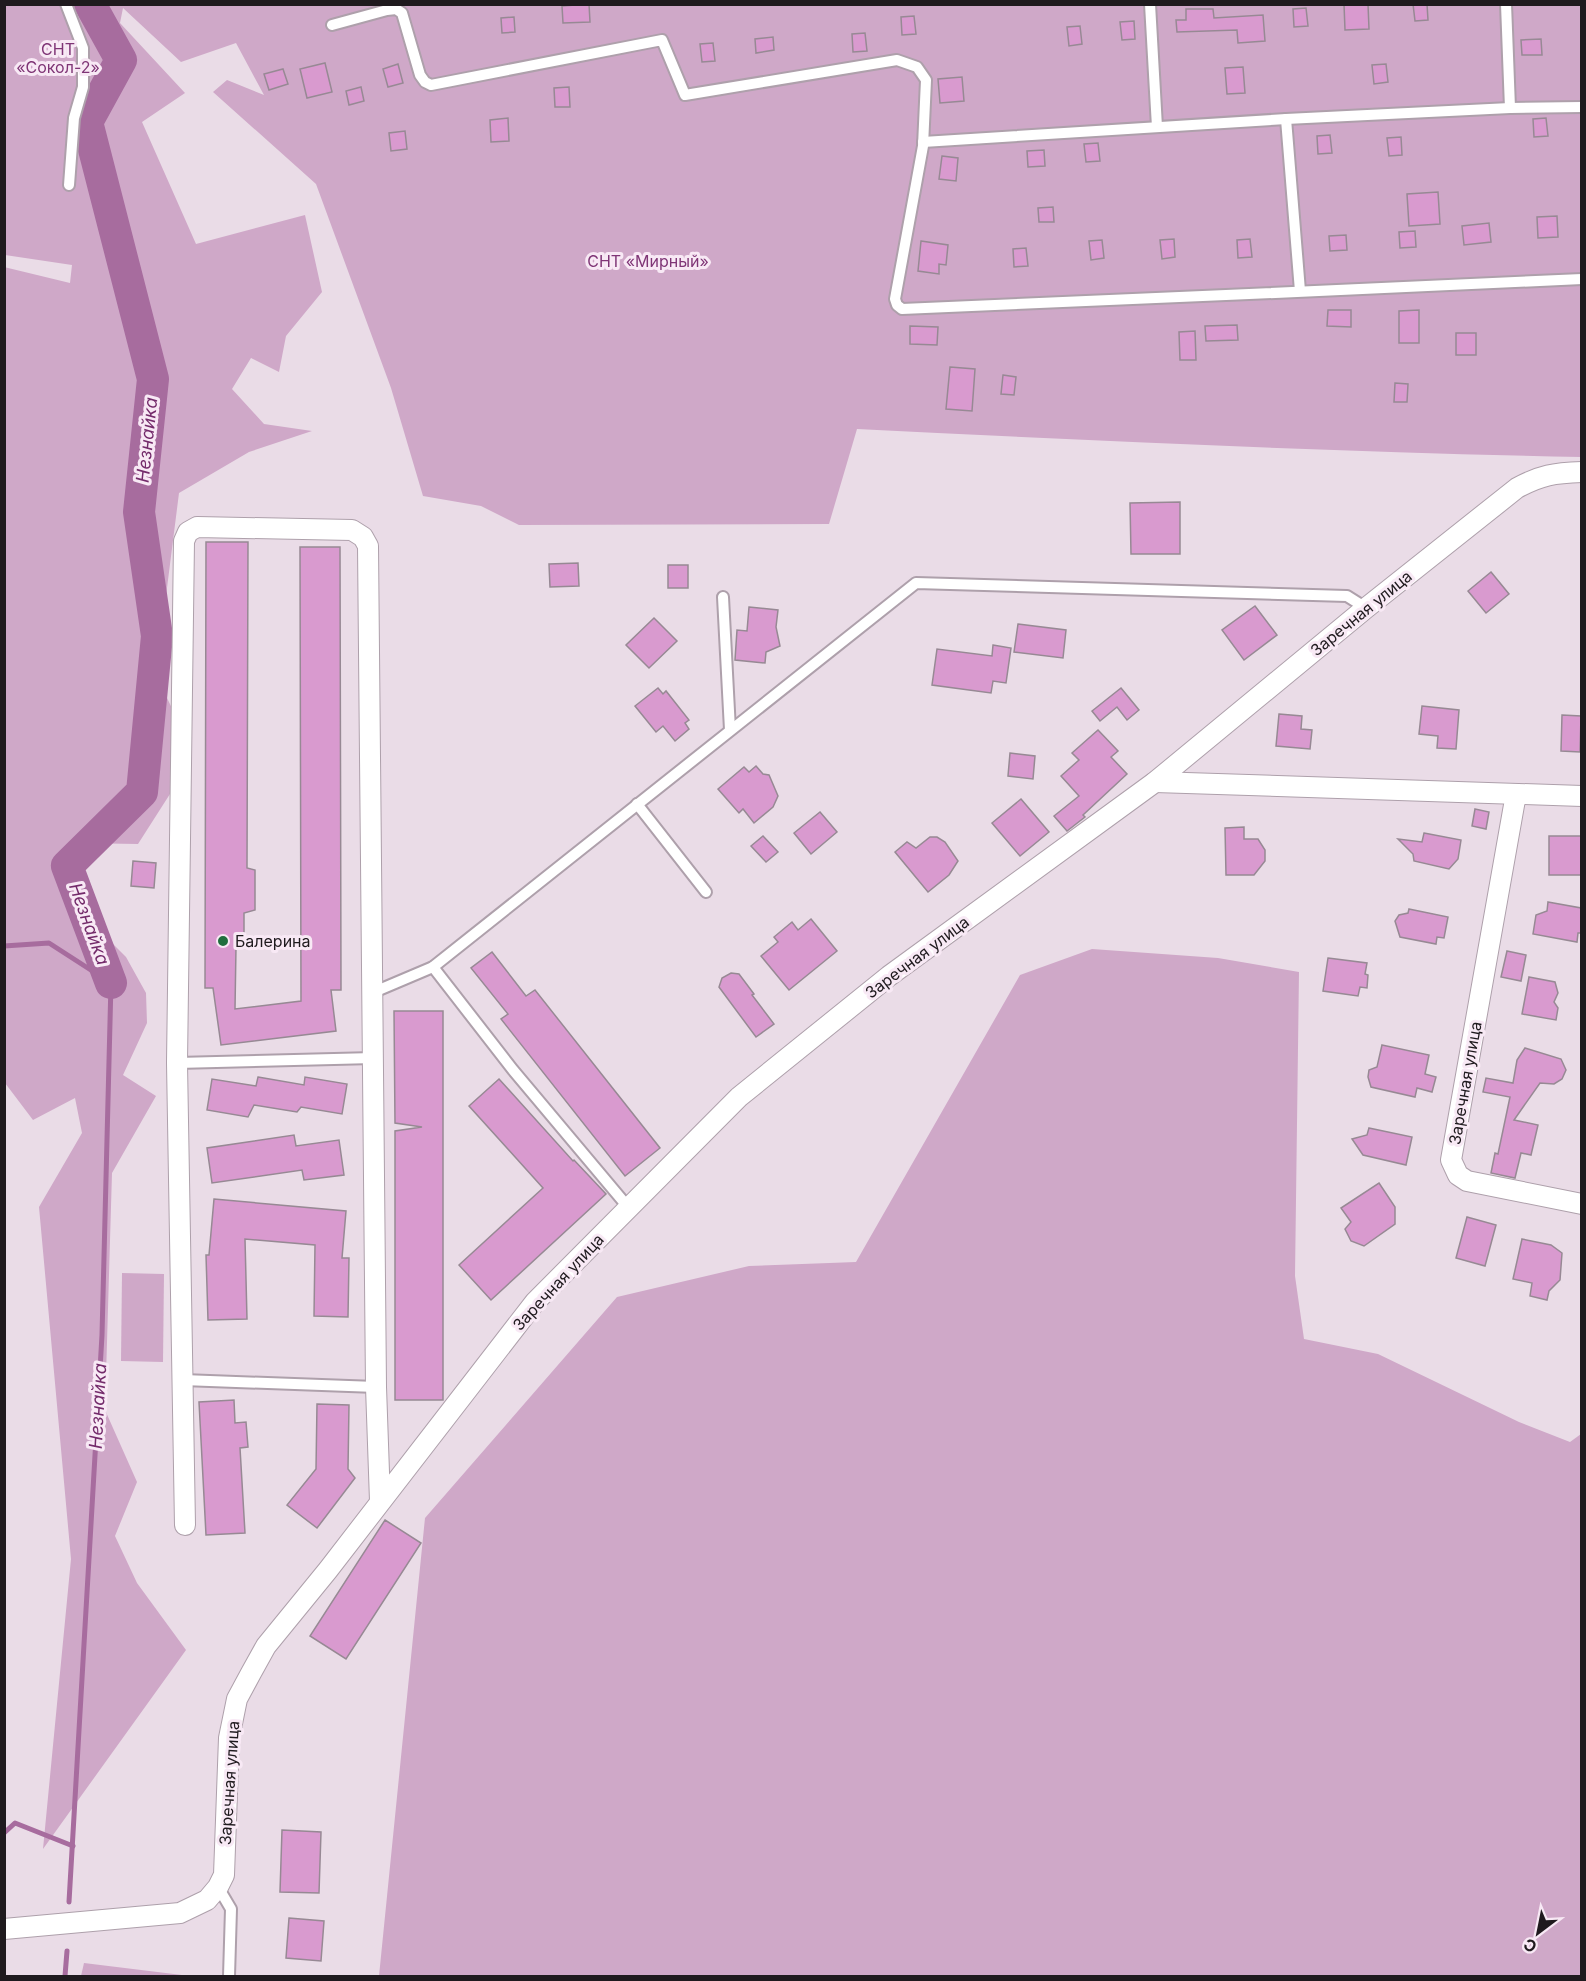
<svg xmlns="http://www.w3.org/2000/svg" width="1586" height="1981" font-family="Inter,sans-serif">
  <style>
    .green { fill: #cfa8c8 }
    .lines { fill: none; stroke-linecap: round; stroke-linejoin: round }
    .stream { stroke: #a76c9e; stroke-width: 5 }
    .river { stroke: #a76c9e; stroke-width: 32 }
    .building { fill: #d99acf; stroke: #978994; stroke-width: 1.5 }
    .lane-casing { stroke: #aea0ab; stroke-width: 14 }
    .street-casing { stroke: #aea0ab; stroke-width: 22 }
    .lane { stroke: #fff; stroke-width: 10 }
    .street { stroke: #fff; stroke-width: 20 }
    .poi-dot { fill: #1f6e3e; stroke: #f8e9f5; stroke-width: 2 }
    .labels { text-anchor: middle; stroke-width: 6; stroke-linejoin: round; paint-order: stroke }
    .park-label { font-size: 16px; fill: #7f3576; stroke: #f8e9f5 }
    .street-label { font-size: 16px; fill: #1f1a1e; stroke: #f8e9f5 }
    .poi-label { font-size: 16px; fill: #1f1a1e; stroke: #f8e9f5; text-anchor: start }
    .water-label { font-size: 18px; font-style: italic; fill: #742b6b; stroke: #f8e9f5 }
  </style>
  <rect width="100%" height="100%" fill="#eadce7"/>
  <g class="green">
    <path d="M 5,5 L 1581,5 L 1581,457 C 1340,452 1098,441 857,429 L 829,524 L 519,525 L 481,506 L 423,496 L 391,388 L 316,184 L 213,92 L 227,80 L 264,95 L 236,43 L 181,62 L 123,8 L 120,23 L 185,93 L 142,122 L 196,244 L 305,215 L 322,292 L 286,336 L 279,372 L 251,358 L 232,389 L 264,424 L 312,431 L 249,452 L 179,493 L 156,675 L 180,725 L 177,783 L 138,844 L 75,843 L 98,929 L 126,957 L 146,993 L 147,1023 L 123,1075 L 156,1096 L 112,1173 L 105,1410 L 137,1482 L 115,1536 L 137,1583 L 186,1650 L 43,1849 L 71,1559 L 39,1207 L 82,1133 L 75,1098 L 33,1120 L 5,1083 L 4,267 L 70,283 L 72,265 L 5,255 Z"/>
    <polygon points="1092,949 1218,958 1299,972 1295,1276 1304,1339 1378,1354 1519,1422 1570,1442 1581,1434 1581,1976 379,1976 425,1518 617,1297 749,1266 856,1262 1020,975"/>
    <polygon points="122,1273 164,1274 163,1362 121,1361"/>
    <polygon points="84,1963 190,1976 81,1976"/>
  </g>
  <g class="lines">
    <g class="stream">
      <polyline points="4,946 49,943 111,983 102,1335 69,1902"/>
      <polyline points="4,1833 15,1823 73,1846"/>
      <polyline points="65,1976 67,1951"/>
    </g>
    <polyline class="river" points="90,4 121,60 87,122 153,379 139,512 157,636 142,792 67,866 111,983"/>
  </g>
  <g class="building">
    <polygon points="589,4 590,22 563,23 562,6"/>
    <polygon points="1344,4 1368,4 1369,29 1345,30"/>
    <polygon points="1413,4 1427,4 1428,20 1415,21"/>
    <polygon points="1306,8 1308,26 1294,27 1293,9"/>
    <polygon points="1186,9 1213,9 1214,18 1263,15 1265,41 1238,43 1237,30 1177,32 1176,20 1186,20"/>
    <polygon points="914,16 916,34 902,35 901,17"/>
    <polygon points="514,17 515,32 502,33 501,18"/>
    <polygon points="1134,21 1135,39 1122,40 1120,22"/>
    <polygon points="1080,26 1082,44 1069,46 1067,27"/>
    <polygon points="865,33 867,51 853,52 852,34"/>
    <polygon points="773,37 774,50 756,53 755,39"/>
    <polygon points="1541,39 1542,55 1522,55 1521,40"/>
    <polygon points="713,43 715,61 702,62 700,44"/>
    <polygon points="325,63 332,92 307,98 300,69"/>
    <polygon points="398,64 403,83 388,87 383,69"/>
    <polygon points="1386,64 1388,82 1374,84 1372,65"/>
    <polygon points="1243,67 1245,93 1227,94 1225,68"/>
    <polygon points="283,69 288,84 269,90 264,74"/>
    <polygon points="962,77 964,101 940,103 938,79"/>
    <polygon points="361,87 364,101 349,105 346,91"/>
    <polygon points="569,87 570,107 555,107 554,88"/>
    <polygon points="508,118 509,141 491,142 490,120"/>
    <polygon points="1546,118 1548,136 1534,137 1533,119"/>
    <polygon points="405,131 407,149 391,151 389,133"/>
    <polygon points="1330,135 1332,153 1318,154 1317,136"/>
    <polygon points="1401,137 1402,155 1389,156 1387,138"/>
    <polygon points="1098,143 1100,161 1086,162 1084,144"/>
    <polygon points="1044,150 1045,166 1028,167 1027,151"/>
    <polygon points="942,156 958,158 956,181 939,179"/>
    <polygon points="1438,192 1440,224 1409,226 1407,194"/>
    <polygon points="1053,207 1054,222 1039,222 1038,208"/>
    <polygon points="1557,216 1558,237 1538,238 1537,217"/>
    <polygon points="1489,223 1491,242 1464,245 1462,226"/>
    <polygon points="1415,231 1416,247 1400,248 1399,232"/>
    <polygon points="1346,235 1347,250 1330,251 1329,236"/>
    <polygon points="1174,239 1175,257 1162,259 1160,240"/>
    <polygon points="1250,239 1252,257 1238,258 1237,240"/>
    <polygon points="1102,240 1104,258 1091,260 1089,241"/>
    <polygon points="921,241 948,245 946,265 939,264 939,274 918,271"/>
    <polygon points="1026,248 1028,266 1014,267 1013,249"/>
    <polygon points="1328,310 1351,310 1351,327 1327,326"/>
    <polygon points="1419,310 1419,343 1399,343 1399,311"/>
    <polygon points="1237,325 1238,340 1206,341 1205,326"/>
    <polygon points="910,326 938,327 937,345 910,344"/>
    <polygon points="1195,331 1196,360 1180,360 1179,332"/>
    <rect x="1456" y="333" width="20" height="22"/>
    <polygon points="950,367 975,369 972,411 946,409"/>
    <polygon points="1003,375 1016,377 1014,395 1001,394"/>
    <polygon points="1395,383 1408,384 1407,402 1394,402"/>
    <polygon points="1180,502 1180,554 1131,554 1130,503"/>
    <polygon points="206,542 248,542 247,868 255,870 255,910 244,913 244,947 236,947 235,1009 301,1001 300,547 340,547 341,990 331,990 336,1031 221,1045 213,988 205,988"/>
    <polygon points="578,563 579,586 550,587 549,564"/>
    <rect x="668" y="565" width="20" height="23"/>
    <polygon points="1491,572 1509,594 1486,613 1468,591"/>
    <polygon points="1255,606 1277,635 1244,660 1222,630"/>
    <polygon points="749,607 778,610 776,627 780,646 766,652 765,663 735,660 737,630 747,631"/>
    <polygon points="654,618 677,641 649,668 626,645"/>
    <polygon points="1018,624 1066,630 1063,658 1014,652"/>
    <polygon points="993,645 1011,648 1006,683 993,681 991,693 932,685 937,649 992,656"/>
    <polygon points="658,688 663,694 666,691 689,720 685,723 689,729 675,741 663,726 656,732 635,706"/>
    <polygon points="1121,688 1139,710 1127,720 1117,707 1100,721 1092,711"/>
    <polygon points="1422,706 1459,710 1456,749 1437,748 1438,736 1419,734"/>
    <polygon points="1279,714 1302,716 1301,729 1312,730 1310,749 1276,746"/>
    <polygon points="1562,715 1581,716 1580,752 1561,751"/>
    <polygon points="1098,730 1118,751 1111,757 1127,774 1083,815 1085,817 1067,831 1054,816 1079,796 1061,776 1079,760 1072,753"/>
    <polygon points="1010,753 1035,756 1033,779 1008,776"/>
    <polygon points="756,766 763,774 769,775 778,796 773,807 754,823 743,809 739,813 718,789 744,767 749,772"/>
    <polygon points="1021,799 1049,832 1020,856 992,823"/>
    <polygon points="1475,809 1489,812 1486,829 1472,826"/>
    <polygon points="820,812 837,832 811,854 794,833"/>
    <polygon points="1244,827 1244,839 1258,839 1265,850 1265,861 1254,875 1226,875 1225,828"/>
    <polygon points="1424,833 1461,840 1458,859 1449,869 1414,861 1413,854 1398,839 1422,842"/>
    <polygon points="763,836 778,852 766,862 751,846"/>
    <rect x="1549" y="836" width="32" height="39"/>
    <polygon points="930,837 937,837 945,842 958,861 949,875 928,892 895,852 907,842 916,848"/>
    <polygon points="133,861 156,863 154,888 131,886"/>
    <polygon points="1548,902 1581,908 1581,933 1578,933 1577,942 1533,934 1536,915 1547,911"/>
    <polygon points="1409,909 1448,917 1444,938 1437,937 1436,944 1400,937 1395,921 1399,915 1408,913"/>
    <polygon points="811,919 837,951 789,990 761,956 778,942 774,937 792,922 798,930"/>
    <polygon points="1507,951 1526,955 1521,981 1501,977"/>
    <polygon points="492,952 526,996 535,990 660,1148 625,1176 501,1019 508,1014 471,968"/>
    <polygon points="1328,958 1367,963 1365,974 1368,975 1367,988 1360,987 1358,996 1323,991"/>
    <polygon points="731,973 739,974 754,994 752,995 774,1024 756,1037 719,987 722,978"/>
    <polygon points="1529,977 1555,982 1558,993 1554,1002 1558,1008 1556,1020 1522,1014"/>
    <polygon points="394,1011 443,1011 443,1400 395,1400 395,1131 422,1127 395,1123"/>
    <polygon points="1382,1045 1429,1055 1425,1074 1436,1077 1432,1092 1417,1088 1415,1097 1371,1087 1368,1077 1369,1070 1377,1067"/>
    <polygon points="1525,1048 1561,1059 1566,1070 1562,1079 1554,1084 1540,1083 1514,1120 1538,1125 1531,1155 1521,1153 1515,1178 1491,1173 1495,1153 1498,1154 1510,1097 1483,1092 1486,1078 1513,1083 1517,1060"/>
    <polygon points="258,1077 304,1085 305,1077 347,1084 342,1114 301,1107 297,1112 254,1105 248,1117 207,1110 212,1079 256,1086"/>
    <polygon points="499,1079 573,1161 574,1160 606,1194 491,1300 459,1265 543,1188 469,1106"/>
    <polygon points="1369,1128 1412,1137 1406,1165 1363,1155 1352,1139 1367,1135"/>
    <polygon points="294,1135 296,1146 339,1140 344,1175 304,1180 302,1170 212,1183 207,1148"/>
    <polygon points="1379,1183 1395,1207 1395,1224 1364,1246 1351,1241 1345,1229 1351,1222 1341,1208"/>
    <polygon points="214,1199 346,1211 342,1258 349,1258 348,1317 314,1316 315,1245 245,1239 247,1319 208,1320 206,1255 209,1255"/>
    <polygon points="1467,1217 1496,1225 1485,1266 1456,1258"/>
    <polygon points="1522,1239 1551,1245 1562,1253 1560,1280 1549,1291 1547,1300 1530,1296 1532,1283 1513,1279"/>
    <polygon points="234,1400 235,1423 246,1422 248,1447 240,1448 245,1533 206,1535 199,1402"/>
    <polygon points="317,1404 349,1405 348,1469 355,1478 317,1528 287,1505 316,1469"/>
    <polygon points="385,1520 421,1543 346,1659 310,1636"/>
    <polygon points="282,1830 321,1832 319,1893 280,1892"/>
    <polygon points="289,1918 324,1921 321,1961 286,1958"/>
  </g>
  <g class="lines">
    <g class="lane-casing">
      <g id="lane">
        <polyline points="66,4 83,48 83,87 74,118 69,185"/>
        <polyline points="1150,4 1157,127"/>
        <polyline points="1506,4 1510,108"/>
        <path d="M 332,25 L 387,10 L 396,9 L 402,13 L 420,75 L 425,82 L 431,85 L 662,40 L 685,95 L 897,60 L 917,67 L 926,80 L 923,146 L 895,299 L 897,305 L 902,309 C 1129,301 1355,288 1582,279"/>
        <polyline points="1286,119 1300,291"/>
        <polyline points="923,142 1286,119 1510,108 1582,107"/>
        <polyline points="723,597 730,730"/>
        <polyline points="637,804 706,892"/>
        <polyline points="433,967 513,1070 628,1207"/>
        <polyline points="374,992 433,967 916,583 1347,596 1366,608"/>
        <polyline points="177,1063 374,1058"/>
        <polyline points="183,1380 376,1387"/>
        <polyline points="218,1887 231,1909 229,1976"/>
      </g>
    </g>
    <g class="street-casing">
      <g id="street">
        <polyline points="1155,782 1582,796"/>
        <polyline points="1516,794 1451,1160 1458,1175 1467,1181 1582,1204"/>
        <polyline points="185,1525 177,1063 184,541 188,532 197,527 352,530 363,537 368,546 376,1387 380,1501"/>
        <path d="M 4,1929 L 180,1913 L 207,1900 L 218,1887 L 224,1875 L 229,1738 L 237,1699 L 251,1673 L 266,1646 L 328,1570 L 535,1302 L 739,1097 L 889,976 L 1155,782 L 1366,608 L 1517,488 C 1541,475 1554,473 1582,472"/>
      </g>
    </g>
    <use href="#lane" class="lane"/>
    <use href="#street" class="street"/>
  </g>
  <circle class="poi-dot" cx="223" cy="941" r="6"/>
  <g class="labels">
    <g class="park-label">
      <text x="58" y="55">СНТ<tspan x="58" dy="18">«Сокол-2»</tspan></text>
      <text x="648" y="267">СНТ «Мирный»</text>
    </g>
    <g class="street-label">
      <text transform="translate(1361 613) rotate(-39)" y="6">Заречная улица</text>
      <text transform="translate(917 957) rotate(-37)" y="6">Заречная улица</text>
      <text transform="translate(1465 1083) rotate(-80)" y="6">Заречная улица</text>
      <text transform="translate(558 1282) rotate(-47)" y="6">Заречная улица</text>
      <text transform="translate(229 1783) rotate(-86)" y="6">Заречная улица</text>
    </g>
    <g class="poi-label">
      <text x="235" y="947">Балерина</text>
    </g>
    <g class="water-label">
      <text transform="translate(147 440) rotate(-84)" y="6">Незнайка</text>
      <text transform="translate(89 924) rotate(70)" y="6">Незнайка</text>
      <text transform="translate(98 1406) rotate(-87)" y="6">Незнайка</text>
    </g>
  </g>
  <rect width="1586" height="1981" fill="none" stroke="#1f1a1e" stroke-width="12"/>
  <g transform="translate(1538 1933) rotate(212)" stroke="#f8e9f5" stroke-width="4.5" paint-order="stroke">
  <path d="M0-4.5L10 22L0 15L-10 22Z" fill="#1f1a1e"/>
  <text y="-9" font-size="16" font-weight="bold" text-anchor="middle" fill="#1f1a1e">С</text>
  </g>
</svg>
